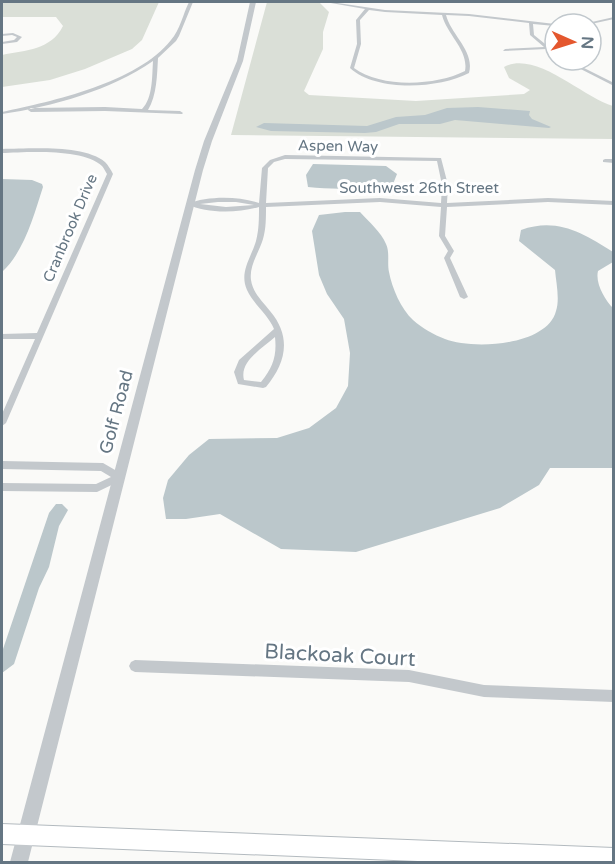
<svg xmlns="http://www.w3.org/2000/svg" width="615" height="864" font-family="'Varela Round',sans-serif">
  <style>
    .green { fill: #dadfd7 }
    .water { fill: #bbc7cb }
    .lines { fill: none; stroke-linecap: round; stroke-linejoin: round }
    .secondary-casing { stroke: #b3babf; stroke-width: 2 }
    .minor { fill: #c3c8cc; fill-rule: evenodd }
    .tertiary { fill: #c3c8cc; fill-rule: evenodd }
    .secondary { fill: #fff; fill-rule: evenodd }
    .labels { text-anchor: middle; stroke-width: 6; stroke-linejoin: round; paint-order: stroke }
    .far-street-label { font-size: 15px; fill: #657683; stroke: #fff }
    .street-label { font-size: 18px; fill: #657683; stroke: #fff }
    .near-street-label { font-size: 21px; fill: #657683; stroke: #fff }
  </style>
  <rect width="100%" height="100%" fill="#fafaf8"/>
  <g class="green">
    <path d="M 2,2 L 159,2 L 142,40 L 132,49 L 85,69 L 50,80 L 2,87 L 2,55 C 26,50 51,50 63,26 L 56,17 L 2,17 Z"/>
    <path d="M 267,2 L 319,2 L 329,12 L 323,32 L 323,49 L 304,91 L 309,95 L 416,101 L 524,94 L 530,90 L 509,78 L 504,67 C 536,50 582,97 613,106 L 613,139 L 231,135 Z"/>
  </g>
  <g class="water">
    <polygon points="478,107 530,111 529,115 532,119 551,127 549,128 455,120 440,124 399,124 376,132 365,133 271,131 256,127 264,123 367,126 396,117 425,115 447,108"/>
    <path d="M 313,164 L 386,166 L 397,174 L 393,184 C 365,189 336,190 308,187 L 306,175 Z"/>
    <path d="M 2,179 L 32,180 L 42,184 L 43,187 C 34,215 24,252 2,272 Z"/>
    <path d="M 345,212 L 360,212 C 369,222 381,232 386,244 C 390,252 387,263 389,272 C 392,288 401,309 413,320 C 422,328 434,335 445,339 C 473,350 547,346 556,311 C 560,299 556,282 555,270 L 519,241 L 521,230 C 557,217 583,233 613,252 L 613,262 L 598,271 C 595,283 605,300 613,308 L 613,468 L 550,468 L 539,485 L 500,508 L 356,552 L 281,549 L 220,514 L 186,519 L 166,519 L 163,498 L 168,480 L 189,455 L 209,439 L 277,438 L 309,428 L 336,408 L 348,386 L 350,353 L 344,319 L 327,294 L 319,275 L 312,231 L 319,215 Z"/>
    <polygon points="56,504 62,504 68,510 59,526 49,567 39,588 14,664 2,673 2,652 49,513"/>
  </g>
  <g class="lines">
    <g class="secondary-casing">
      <polygon id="secondary" points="2,824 614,848 614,862 442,862 2,844"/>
    </g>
    <g class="minor">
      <path d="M 189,2 L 193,2 L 179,36 L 176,41 L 158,58 C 157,75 157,95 148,110 L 180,111 L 183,113 L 182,114 L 105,111 L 31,112 L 28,110 L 31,108 L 105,107 L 142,109 C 153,98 152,76 153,61 C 112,90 51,107 2,114 L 2,112 C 53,101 137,83 171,40 C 180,30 183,14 189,2 Z"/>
      <path d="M 325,2 L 331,2 L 385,10 L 469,14 L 555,24 L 555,26 L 533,24 L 534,35 L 555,52 L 555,55 L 547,49 L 503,51 L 505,49 L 544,47 L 530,35 L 529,23 L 469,16 L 446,15 C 451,35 475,51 469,73 C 438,89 376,92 350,68 L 357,44 L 356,20 L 365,9 ZM 369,10 L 385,12 L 442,15 C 447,35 469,50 465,71 C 436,86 380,88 354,68 L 361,44 L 360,20 Z"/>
      <polygon points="614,17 614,19 591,24 583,24"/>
      <polygon points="13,33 22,37 17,42 2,44 2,42 14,40 17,37 12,35 2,36 2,34"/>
      <polygon points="563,60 568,60 614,83 614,86"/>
      <path d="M 2,149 C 29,149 83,144 105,162 C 108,165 111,170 113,174 L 6,423 L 2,426 L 2,414 L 35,339 L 2,339 L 2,334 L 37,333 L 107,174 C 105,171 104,168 102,166 C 84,148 26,152 2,153 Z"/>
      <path d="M 285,155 L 441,158 L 448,185 L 447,203 L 548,198 L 614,201 L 614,205 L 548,202 L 447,207 L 445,236 L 454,251 L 450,258 L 468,297 L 464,299 L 460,297 L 444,258 L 448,251 L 439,236 L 441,207 L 380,202 L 266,207 C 266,218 266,229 263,239 C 259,253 249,265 251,280 C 253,293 262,301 270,311 C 292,337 286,363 266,387 L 263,388 L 238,384 L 234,372 L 239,360 L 274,329 C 268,314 254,305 247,290 C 239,272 251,258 256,241 C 259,230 259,218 259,207 C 238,213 207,214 187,204 C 208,196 237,196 259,203 L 262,168 L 270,160 ZM 285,159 L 437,161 L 442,185 L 441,203 L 380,198 L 266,203 L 268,168 L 274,162 ZM 236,202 L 254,205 L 226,207 L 200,204 L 218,202 ZM 275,337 C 277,356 273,367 261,382 L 244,380 C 239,361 263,348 275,337 Z"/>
      <polygon points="605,159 614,159 614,163 603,162 603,160"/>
      <polygon points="2,461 103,463 122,474 124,477 122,480 97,492 2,491 2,483 96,484 111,477 101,471 2,469"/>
      <polygon points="135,660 409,670 484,685 614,690 614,702 484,697 409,682 135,672 131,670 129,666 131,662"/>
    </g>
    <polygon class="tertiary" points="250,2 256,2 243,61 212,141 203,170 28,862 10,862 195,170 204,141 237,61"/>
    <use href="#secondary" class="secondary"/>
  </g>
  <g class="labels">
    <g class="far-street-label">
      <text transform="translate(338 146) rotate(1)" y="5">Aspen Way</text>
      <text x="419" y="193">Southwest 26th Street</text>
      <text transform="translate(70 228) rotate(-67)" y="5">Cranbrook Drive</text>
    </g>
    <g class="street-label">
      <text transform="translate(116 412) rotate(-75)" y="6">Golf Road</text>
    </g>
    <g class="near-street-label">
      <text transform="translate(340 655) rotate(3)" y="7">Blackoak Court</text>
    </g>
  </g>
  <rect width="615" height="864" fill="none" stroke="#657683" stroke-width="6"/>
  <g transform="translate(573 42) rotate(93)"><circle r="28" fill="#ffffff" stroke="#c1c8cd" stroke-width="1.5"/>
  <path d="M0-4.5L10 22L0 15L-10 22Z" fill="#e4572e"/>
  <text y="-9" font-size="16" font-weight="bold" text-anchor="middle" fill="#657683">N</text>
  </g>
</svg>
